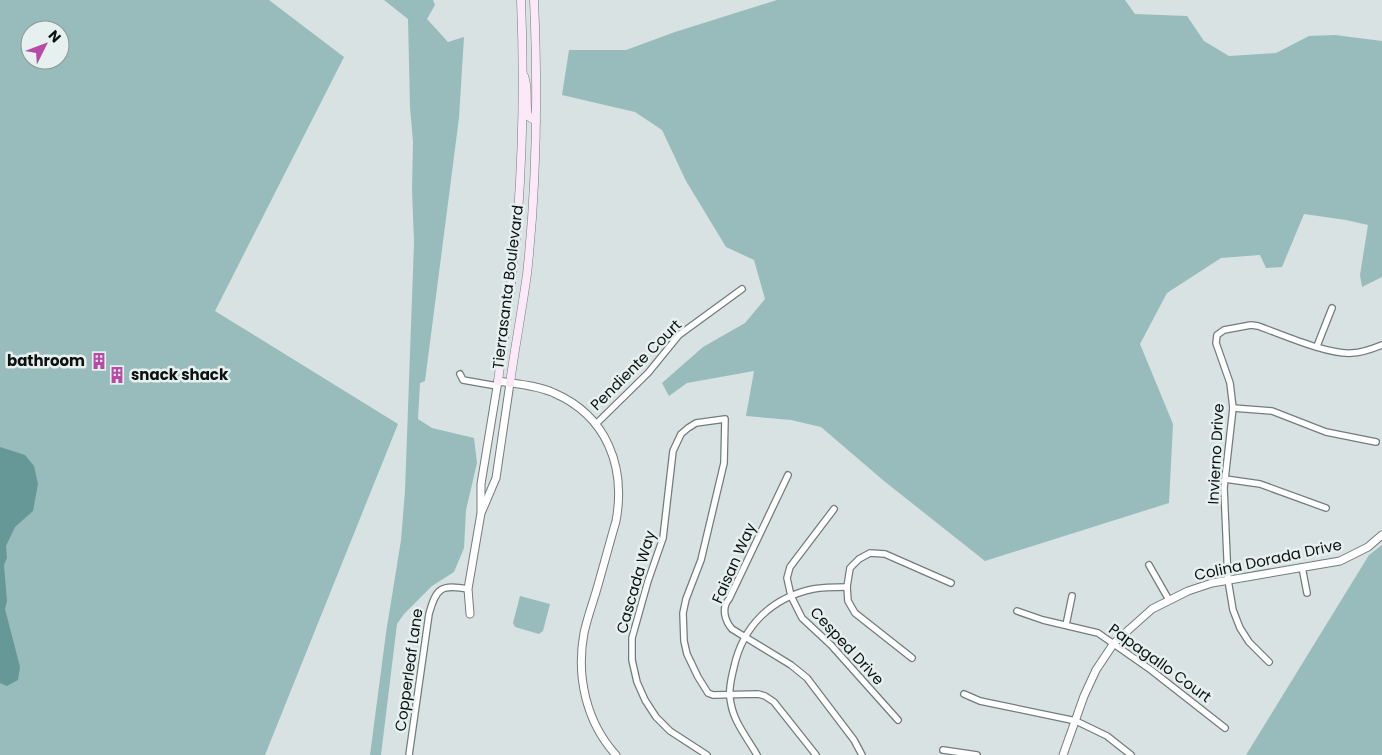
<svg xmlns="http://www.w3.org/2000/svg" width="1382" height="755" font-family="Poppins,sans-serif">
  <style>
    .green { fill: #98bcbc; fill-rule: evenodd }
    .water { fill: #669897 }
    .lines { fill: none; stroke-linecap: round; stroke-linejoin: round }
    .minor-casing { stroke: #737c7c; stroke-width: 8 }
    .tertiary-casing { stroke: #737c7c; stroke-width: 9 }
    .secondary-casing { stroke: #737c7c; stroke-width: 9 }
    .minor { stroke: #fff; stroke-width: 5.5 }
    .tertiary { stroke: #fff; stroke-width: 7 }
    .secondary { stroke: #fbe8f8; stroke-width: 8 }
    .labels { text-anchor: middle; stroke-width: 5; stroke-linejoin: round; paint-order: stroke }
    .street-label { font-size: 15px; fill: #0d1111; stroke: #e5f0ef }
    .poi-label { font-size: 15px; font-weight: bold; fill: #0d1111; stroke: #e5f0ef; text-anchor: end }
  </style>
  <rect width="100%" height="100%" fill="#d8e2e2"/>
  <g class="green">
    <path d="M 0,0 L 269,0 L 344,57 L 215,311 L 398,424 L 265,755 L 0,755 ZM 30,30 L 60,30 L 60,60 L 30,60 Z"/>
    <polygon points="384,0 433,0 435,5 427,19 448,42 464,37 459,118 425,381 420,383 418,419 432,428 474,438 477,463 466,510 464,548 454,572 432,586 404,614 397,624 381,755 370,755 386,633 401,540 405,491 414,243 412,189 413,142 410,107 408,19"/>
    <polygon points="777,0 1125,0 1135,14 1187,16 1204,41 1229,56 1276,53 1309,36 1335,35 1382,41 1382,277 1362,287 1360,275 1368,225 1346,220 1304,214 1282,267 1266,268 1260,255 1221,258 1167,293 1140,344 1173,424 1169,503 985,561 884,481 821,427 791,420 746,416 754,371 687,383 669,396 662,383 703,347 745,323 765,299 754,260 726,247 686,181 662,130 635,112 562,95 569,50 626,50 675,32"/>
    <polygon points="1382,545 1382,755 1246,755 1369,555"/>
    <polygon points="520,596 550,604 543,631 539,634 515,627 513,623"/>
  </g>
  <polygon class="water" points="0,447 25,455 34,466 38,484 33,511 15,527 6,546 7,558 4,565 7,601 5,609 20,667 18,680 7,686 0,683"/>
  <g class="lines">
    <g class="minor-casing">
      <g id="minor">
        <polyline points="1317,346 1332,308"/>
        <polyline points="460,374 463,380 497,386"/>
        <polyline points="1233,408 1272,411 1326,432 1376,442"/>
        <polyline points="597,423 648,373 679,335 742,289"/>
        <path d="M 788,475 L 729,599 C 721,608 725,621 732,629 L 791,665 L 807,678 L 854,740 L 862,755"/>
        <polyline points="1225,479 1260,484 1326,508"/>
        <polyline points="834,509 790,567 787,578 791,596 802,618 831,645 898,720"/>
        <polyline points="1149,565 1169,600"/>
        <polyline points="1302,567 1307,593"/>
        <polyline points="1017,611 1043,620 1098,633 1151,670 1225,728"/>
        <polyline points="1066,625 1072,596"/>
        <polyline points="912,658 855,613 848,601 847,587 850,568 859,559 870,553 885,554 951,583"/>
        <path d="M 1269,662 L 1249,642 L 1240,628 L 1233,610 L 1228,580 L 1224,488 L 1233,408 L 1230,383 L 1216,343 L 1217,335 L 1224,330 L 1251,325 L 1258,326 C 1281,334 1328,355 1352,353 C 1362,353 1372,349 1382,345"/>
        <polyline points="964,694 980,701 1076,721 1107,736 1131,755"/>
        <polyline points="943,750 977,755"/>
        <path d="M 409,755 L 429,614 C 436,588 441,584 468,589"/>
        <polyline points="707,755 670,731 656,717 645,700 637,682 632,660 632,638 648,581 663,538 673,451 681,434 688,428 696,423 725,419 724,463 701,560 686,599 683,613 684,641 687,654 698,677 708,693 713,695 758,694 765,696 774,702 816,755"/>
        <path d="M 757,755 C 748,739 734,722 731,704 C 728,692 731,679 734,667 C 743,626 771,598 813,589 C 824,587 836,587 847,587"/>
      </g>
    </g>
    <g class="tertiary-casing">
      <g id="tertiary">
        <polyline points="482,511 496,478 510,383"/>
        <path d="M 470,614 L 468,589 L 481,513 L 481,484 L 498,381 C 516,384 537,385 554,393 C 607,416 626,467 616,521 C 609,545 603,568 596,592 C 592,605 587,619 584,633 C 576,676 586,722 616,755"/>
        <polyline points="1063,755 1084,696 1096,670 1114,643 1152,609 1188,591 1212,583 1340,561 1368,547 1382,535"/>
      </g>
    </g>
    <g class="secondary-casing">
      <g id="secondary">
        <path d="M 524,76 C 529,89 525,102 528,116 L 536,121"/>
        <path d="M 498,381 C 506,325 514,270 518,214 C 523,143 524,71 521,0"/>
        <path d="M 510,383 C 515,347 522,310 527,274 C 537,183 538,91 534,0"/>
      </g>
    </g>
    <use href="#minor" class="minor"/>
    <use href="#tertiary" class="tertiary"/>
    <use href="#secondary" class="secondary"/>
  </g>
  <defs>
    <g id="building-bare" transform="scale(1.35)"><path d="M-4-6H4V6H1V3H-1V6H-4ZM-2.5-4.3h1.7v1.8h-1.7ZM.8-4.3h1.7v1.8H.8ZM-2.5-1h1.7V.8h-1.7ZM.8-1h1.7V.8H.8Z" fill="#b849a6" stroke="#e5f0ef" stroke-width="2.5" paint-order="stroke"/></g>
  </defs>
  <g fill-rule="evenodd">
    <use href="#building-bare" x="99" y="361"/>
    <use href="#building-bare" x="117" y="375"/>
  </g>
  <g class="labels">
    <g class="street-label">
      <text transform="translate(508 287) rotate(-83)" y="5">Tierrasanta Boulevard</text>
      <text transform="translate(636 365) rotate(-45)" y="5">Pendiente Court</text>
      <text transform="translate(1216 454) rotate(-87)" y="5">Invierno Drive</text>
      <text transform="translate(1268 560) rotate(-12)" y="5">Colina Dorada Drive</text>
      <text transform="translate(734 563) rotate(-66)" y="5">Faisan Way</text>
      <text transform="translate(636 582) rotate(-74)" y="5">Cascada Way</text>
      <text transform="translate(847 646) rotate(47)" y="5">Cesped Drive</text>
      <text transform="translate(1160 663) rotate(36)" y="5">Papagallo Court</text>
      <text transform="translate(409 670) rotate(-82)" y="5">Copperleaf Lane</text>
    </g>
    <g class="poi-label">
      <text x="85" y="366">bathroom</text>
      <text x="131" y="380" text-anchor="start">snack shack</text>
    </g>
  </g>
  <g transform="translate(45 45) rotate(48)"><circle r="24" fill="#e5f0ef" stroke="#8f9796"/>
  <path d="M0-4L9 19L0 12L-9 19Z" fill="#b849a6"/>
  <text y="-8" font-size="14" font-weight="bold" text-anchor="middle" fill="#0d1111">N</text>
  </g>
</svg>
